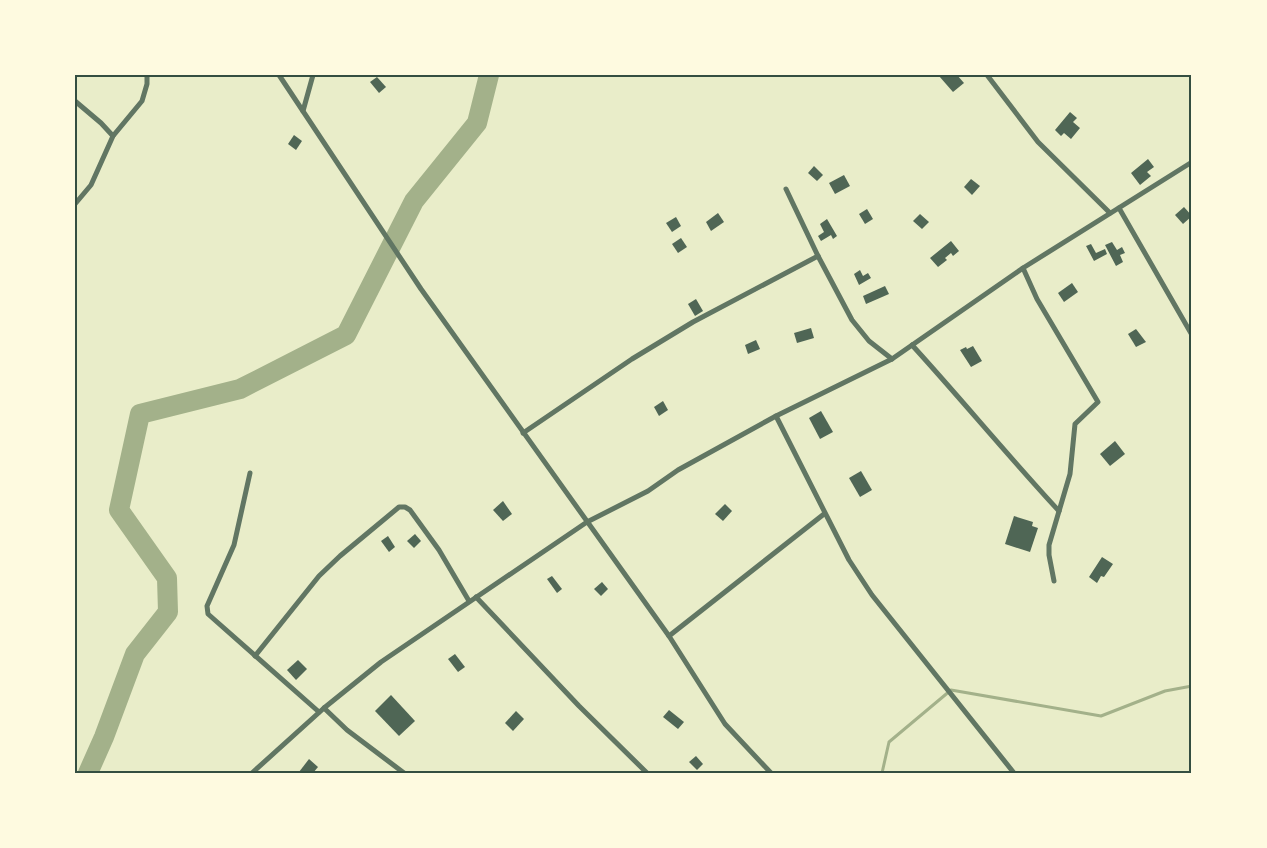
<svg xmlns="http://www.w3.org/2000/svg" width="1267" height="848" font-family="'Archivo Narrow',sans-serif">
  <style>
    .lines { fill: none; stroke-linecap: round; stroke-linejoin: round }
    .stream { stroke: #a3b18a; stroke-width: 3 }
    .river { stroke: #a3b18a; stroke-width: 20 }
    .building { fill: #4f6655 }
    .minor { stroke: #617663; stroke-width: 5 }
    .neatline { fill: none; stroke: #344e41; stroke-width: 2 }
  </style>
  <rect width="100%" height="100%" fill="#e9edc9"/>
  <g class="lines">
    <polyline class="stream" points="882,773 889,742 951,690 1101,716 1165,691 1192,686"/>
    <polyline class="river" points="88,773 104,737 135,654 168,612 167,578 119,510 140,414 240,389 346,335 414,201 477,123 489,75"/>
  </g>
  <g class="building">
    <polygon points="940,75 957,75 964,83 953,92 939,76"/>
    <polygon points="377,77 386,87 379,93 370,82"/>
    <polygon points="1070,112 1077,118 1073,122 1080,128 1071,139 1064,133 1061,136 1055,130"/>
    <polygon points="294,135 302,141 296,150 288,144"/>
    <polygon points="1148,159 1154,167 1147,172 1151,176 1140,185 1131,173"/>
    <polygon points="814,166 823,175 817,181 808,173"/>
    <polygon points="844,175 850,186 835,194 829,183"/>
    <polygon points="971,179 980,186 972,195 964,187"/>
    <polygon points="1184,207 1192,216 1183,224 1175,215"/>
    <polygon points="867,209 873,219 865,224 859,214"/>
    <polygon points="718,213 724,222 711,231 706,222"/>
    <polygon points="920,214 929,222 922,229 913,221"/>
    <polygon points="676,217 681,226 672,232 666,223"/>
    <polygon points="827,219 837,236 833,239 831,235 821,241 818,236 824,232 820,224"/>
    <polygon points="681,238 687,247 678,253 672,244"/>
    <polygon points="951,241 959,251 953,256 951,253 945,258 947,260 938,267 930,258"/>
    <polygon points="1112,242 1117,250 1122,247 1125,253 1120,255 1123,262 1116,266 1105,245"/>
    <polygon points="1091,244 1096,253 1105,249 1107,254 1094,261 1086,246"/>
    <polygon points="860,270 863,276 868,273 871,278 859,285 854,274"/>
    <polygon points="1072,283 1078,292 1064,302 1058,293"/>
    <polygon points="885,286 889,294 866,304 863,296"/>
    <polygon points="696,299 703,311 695,316 688,304"/>
    <polygon points="811,328 814,338 797,343 794,333"/>
    <polygon points="1136,329 1146,342 1136,347 1128,334"/>
    <polygon points="756,340 760,349 748,354 745,345"/>
    <polygon points="973,346 982,361 971,367 960,350 966,347 967,349"/>
    <polygon points="663,401 668,410 659,416 654,407"/>
    <polygon points="821,411 833,432 820,439 809,418"/>
    <polygon points="1115,441 1125,454 1110,466 1100,454"/>
    <polygon points="861,471 872,490 860,497 849,478"/>
    <polygon points="503,501 512,514 503,521 493,510"/>
    <polygon points="725,504 732,511 723,521 715,514"/>
    <polygon points="1014,516 1033,522 1032,526 1038,528 1030,552 1005,544"/>
    <polygon points="415,534 421,541 414,548 407,541"/>
    <polygon points="388,536 395,547 389,552 381,541"/>
    <polygon points="1102,557 1113,564 1104,577 1101,576 1097,583 1089,577"/>
    <polygon points="552,576 562,589 557,593 547,579"/>
    <polygon points="602,582 608,589 601,596 594,589"/>
    <polygon points="455,654 465,667 458,672 448,659"/>
    <polygon points="298,660 307,669 296,680 287,670"/>
    <polygon points="391,695 415,721 399,736 375,711"/>
    <polygon points="669,710 684,722 678,729 663,717"/>
    <polygon points="516,711 524,719 513,731 505,723"/>
    <polygon points="696,756 703,764 697,770 689,762"/>
    <polygon points="309,759 318,767 313,773 301,773 299,772"/>
  </g>
  <g class="lines">
    <g class="minor">
      <polyline points="279,75 421,289 669,636 725,724 771,773"/>
      <polyline points="987,75 1038,142 1110,213"/>
      <polyline points="75,101 101,123 113,136"/>
      <polyline points="303,111 313,75"/>
      <polyline points="786,189 818,256 852,320 869,341 892,359"/>
      <polyline points="75,204 91,185 113,136 142,101 147,84 147,75"/>
      <polyline points="1119,208 1192,335"/>
      <polyline points="1023,268 1037,299 1098,402 1075,424 1070,474 1049,545 1049,555 1054,581"/>
      <path d="M 912,345 C 962,400 1009,457 1059,511"/>
      <polyline points="776,416 849,560 872,595 1014,773"/>
      <polyline points="523,433 632,359 693,322 818,256"/>
      <polyline points="250,473 234,545 207,606 208,614 319,712"/>
      <polyline points="476,597 579,706 647,773"/>
      <polyline points="669,636 824,514"/>
      <polyline points="255,656 319,576 340,556 399,507 405,507 410,510 439,550 469,601"/>
      <polyline points="324,708 347,730 404,773"/>
      <polyline points="252,773 324,708 381,662 587,522 648,491 678,470 776,416 892,359 1023,268 1192,162"/>
    </g>
  </g>
  <rect width="1267" height="848" fill="none" stroke="#fefae0" stroke-width="153"/>
  <rect x="76" y="76" width="1114" height="696" class="neatline"/>
</svg>
